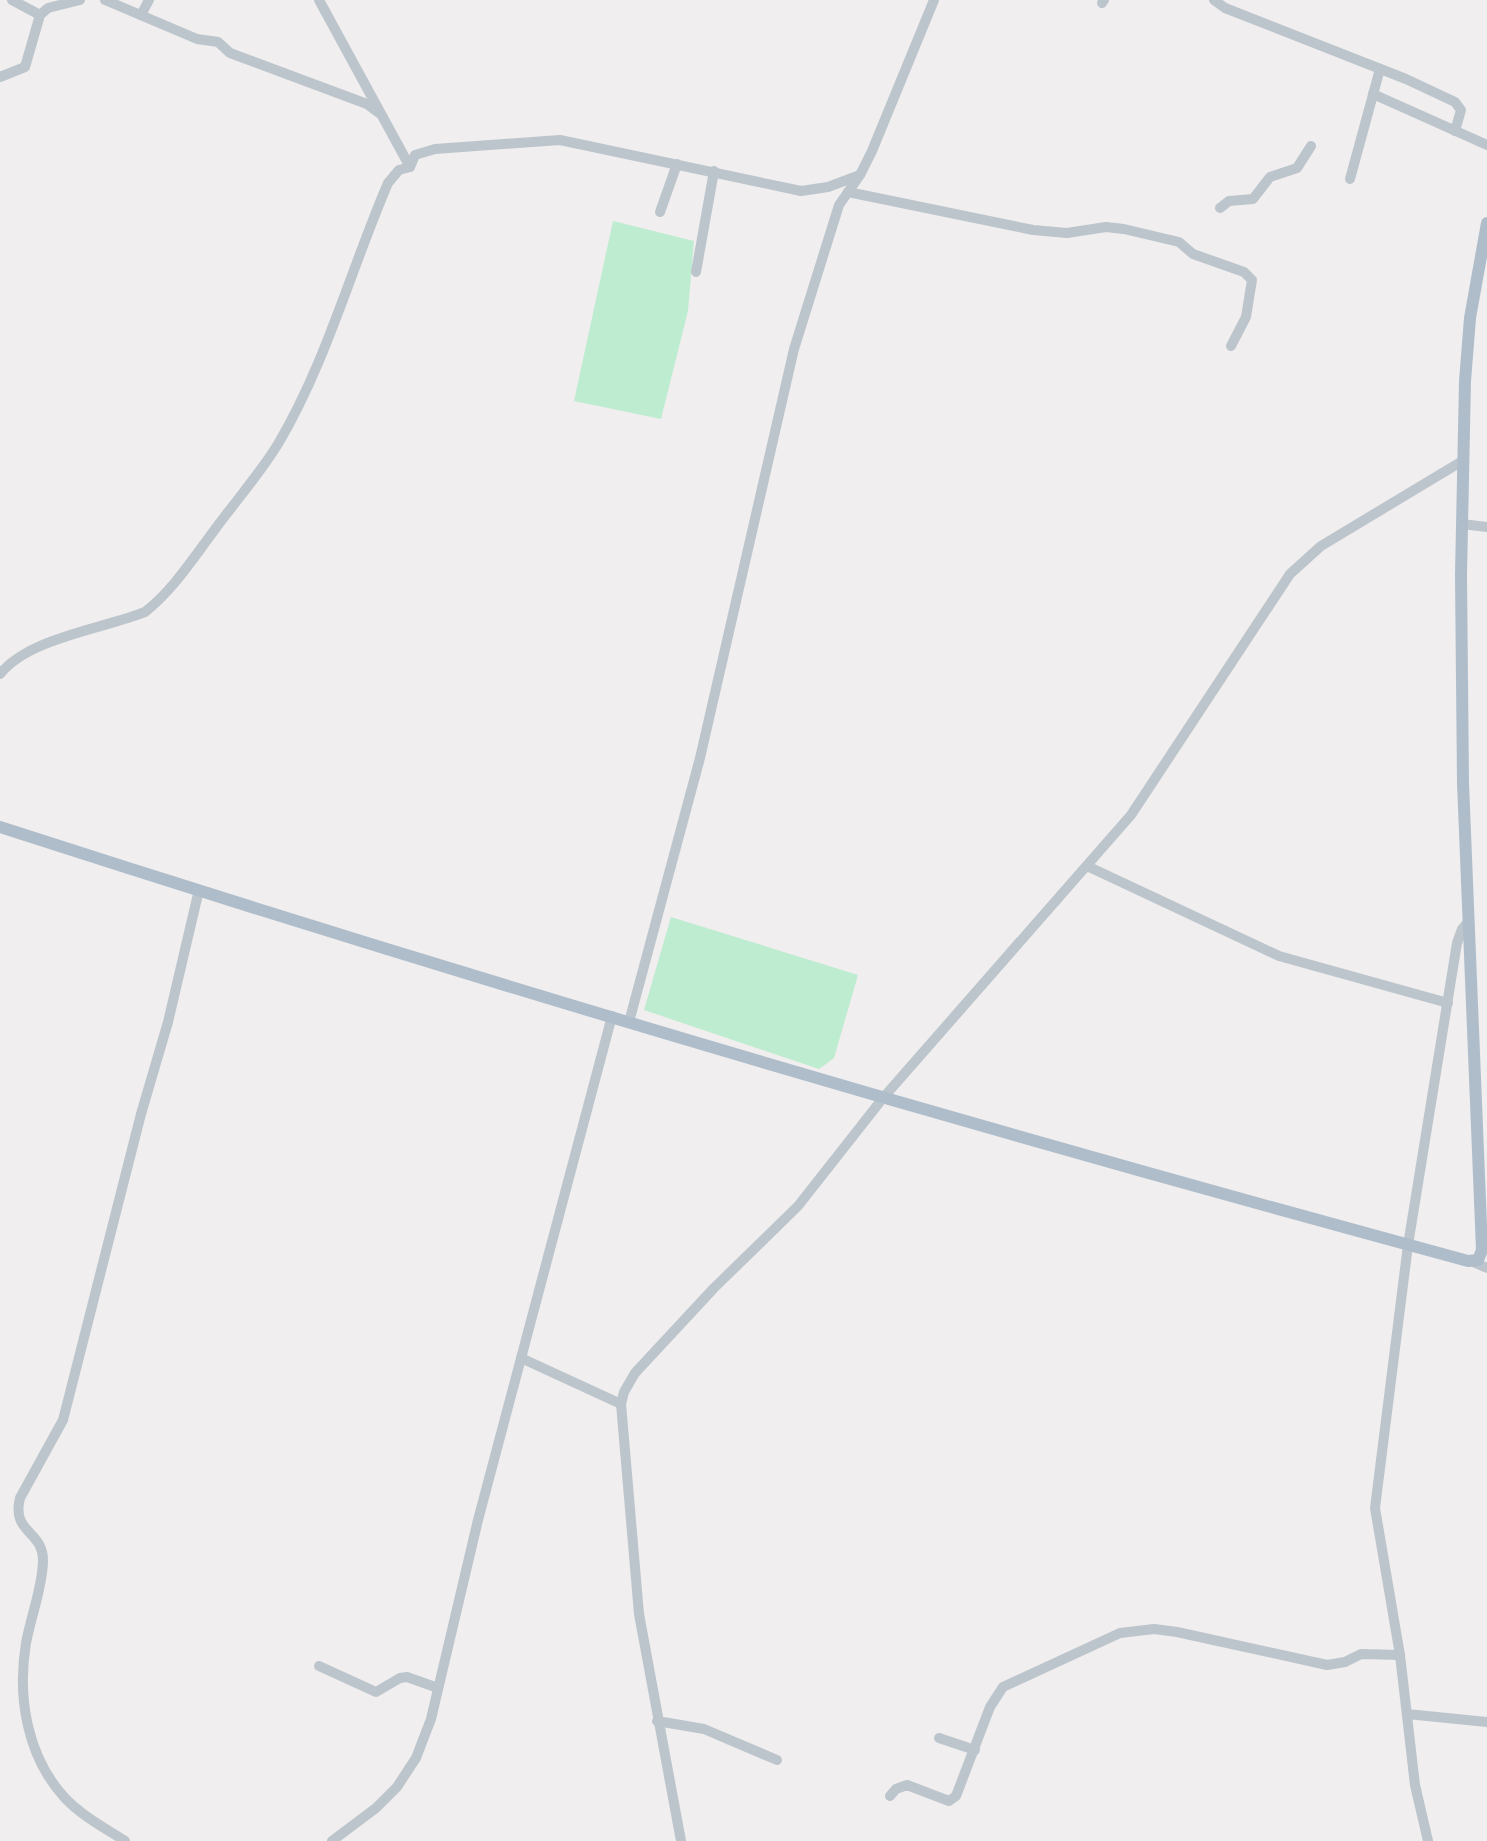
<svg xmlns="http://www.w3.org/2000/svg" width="1487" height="1841" font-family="'Noto Sans',sans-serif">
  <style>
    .green { fill: #beecd1 }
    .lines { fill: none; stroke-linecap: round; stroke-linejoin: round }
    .minor { stroke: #bdc5cc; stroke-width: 10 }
    .major { stroke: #afbdcb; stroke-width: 12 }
  </style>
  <rect width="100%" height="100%" fill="#f0eeee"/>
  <g class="green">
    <polygon points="613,221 694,241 688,311 661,419 574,401"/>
    <polygon points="671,917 858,975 834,1058 819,1069 644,1010"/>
  </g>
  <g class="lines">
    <g class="minor">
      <polyline points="12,0 40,15"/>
      <polyline points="105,0 197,39 218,42 230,53 367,104 379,113"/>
      <polyline points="319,0 410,167"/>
      <polyline points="1214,0 1225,8 1406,79 1455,102 1461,110 1455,131"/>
      <polyline points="1102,3 1104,0"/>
      <polyline points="141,15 149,0"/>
      <polyline points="0,77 25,67 40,15 48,8 80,0"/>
      <polyline points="1373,94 1487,145"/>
      <polyline points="1350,179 1380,69"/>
      <polyline points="848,192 1033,230 1067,233 1106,227 1124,229 1179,242 1193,254 1244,272 1252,280 1246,317 1231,346"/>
      <polyline points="1220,208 1229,201 1253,199 1270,177 1297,168 1311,146"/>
      <polyline points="660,212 677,164"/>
      <polyline points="696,272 714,171"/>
      <polyline points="1462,524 1487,527"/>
      <path d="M 0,674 C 29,638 102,629 145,612 C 172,591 192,560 213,532 C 234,503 259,475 278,444 C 326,363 351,269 388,183 L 399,170 L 410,167 L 415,155 L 435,149 L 560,140 L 801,191 L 828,187 L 860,175"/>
      <polyline points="1087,866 1279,956 1448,1003"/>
      <polyline points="629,1022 700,758 794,349 839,205 860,175 872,151 934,0"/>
      <polyline points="1473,1262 1487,1268"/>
      <polyline points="521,1358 621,1404"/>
      <polyline points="319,1666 376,1692 400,1678 407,1677 438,1688"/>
      <polyline points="1407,1714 1487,1722"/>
      <polyline points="657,1721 704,1729 777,1760"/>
      <polyline points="939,1738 975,1750"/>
      <polyline points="890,1796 896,1789 907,1785 949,1801 956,1796 990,1707 1003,1687 1120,1633 1154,1629 1177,1632 1327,1665 1345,1662 1361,1654 1400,1655"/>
      <path d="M 125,1841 C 105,1828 82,1816 65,1798 C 27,1757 17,1697 26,1643 C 31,1616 42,1589 43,1562 C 44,1530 11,1534 20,1498 L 63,1420 L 141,1114 L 168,1022 L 199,890"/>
      <polyline points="332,1841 376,1808 397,1787 416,1758 431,1719 478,1520 612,1016"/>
      <polyline points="681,1841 639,1614 621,1404 624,1392 635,1373 714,1288 798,1206 883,1098 1131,815 1290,574 1321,546 1464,460"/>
      <polyline points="1428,1841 1415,1785 1400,1655 1375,1508 1408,1245 1457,943 1462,929 1469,921"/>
    </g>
    <path class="major" d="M 0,827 C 486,984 976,1128 1468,1261 L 1478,1260 L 1482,1250 L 1463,783 L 1461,575 L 1465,381 L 1470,318 L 1487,223"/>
  </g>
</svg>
